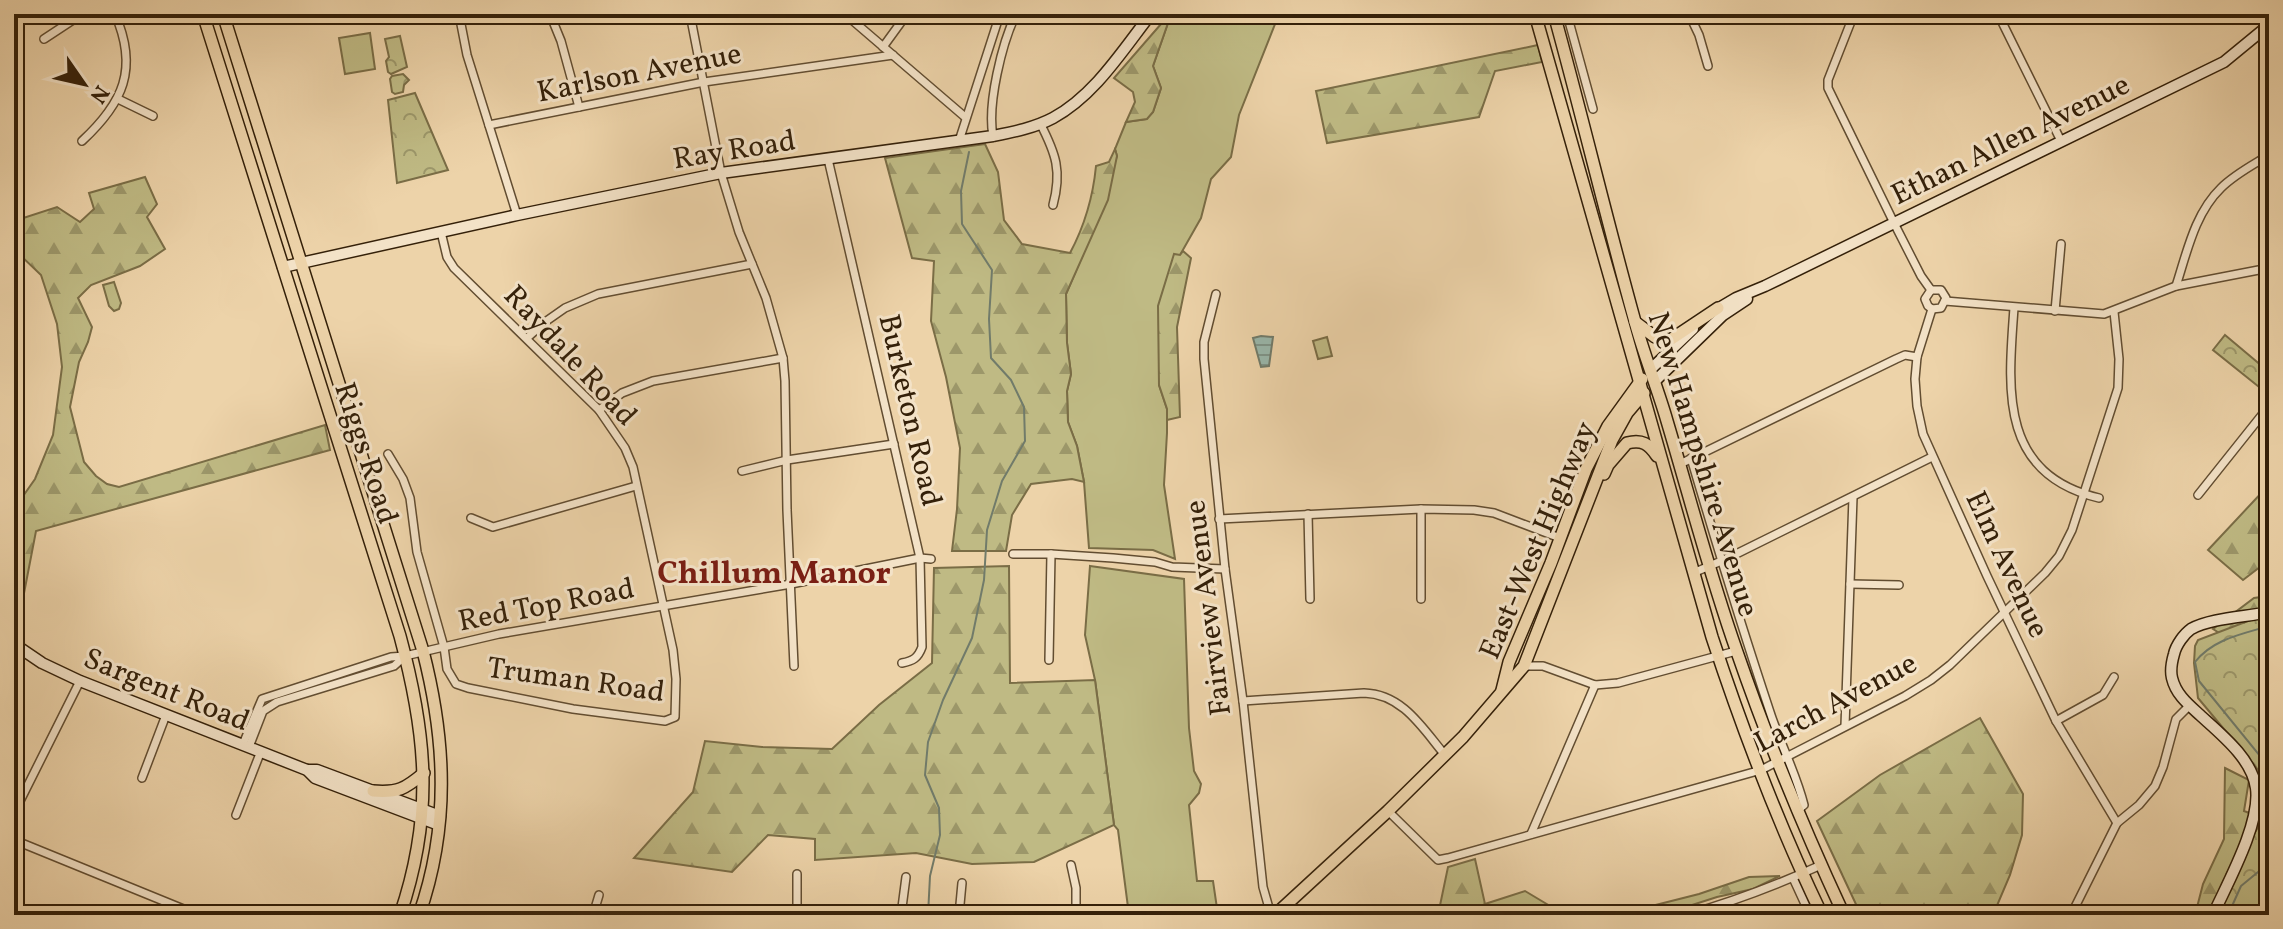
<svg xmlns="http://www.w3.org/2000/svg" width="2283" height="929" font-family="Vollkorn,serif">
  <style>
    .green { fill: #bfba84; stroke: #7a6d46; stroke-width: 2 }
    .forest { fill: url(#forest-firs); stroke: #7a6d46; stroke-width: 2 }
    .park { fill: url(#park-crowns); stroke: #7a6d46; stroke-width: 2 }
    .water { fill: url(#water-rules); stroke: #717b6a; stroke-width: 2 }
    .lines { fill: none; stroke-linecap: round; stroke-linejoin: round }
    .stream { stroke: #717b6a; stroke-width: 2 }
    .street-casing { stroke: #624d31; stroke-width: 10 }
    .secondary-casing { stroke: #342009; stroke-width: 13 }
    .primary-casing { stroke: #342009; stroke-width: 14 }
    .street { stroke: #f3e2c7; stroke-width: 7 }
    .secondary { stroke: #f3e2c7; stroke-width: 10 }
    .primary { stroke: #edd3a9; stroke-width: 11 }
    .labels { text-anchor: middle; stroke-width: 6; stroke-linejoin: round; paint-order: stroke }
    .street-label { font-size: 30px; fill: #342009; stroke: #f3e2c7 }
    .neighbourhood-label { font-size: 32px; font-weight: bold; fill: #7a1f14; stroke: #f3e2c7 }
  </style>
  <defs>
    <pattern id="forest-firs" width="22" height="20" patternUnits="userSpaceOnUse" patternTransform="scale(2)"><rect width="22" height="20" fill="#bfba84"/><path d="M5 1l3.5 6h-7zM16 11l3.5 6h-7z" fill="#9c976a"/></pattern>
    <pattern id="park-crowns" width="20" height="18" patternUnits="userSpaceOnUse" patternTransform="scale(2)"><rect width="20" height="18" fill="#bfba84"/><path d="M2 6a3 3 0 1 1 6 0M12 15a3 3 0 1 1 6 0" fill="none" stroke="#9c976a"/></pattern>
    <pattern id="water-rules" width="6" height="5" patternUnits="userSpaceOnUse" patternTransform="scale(2)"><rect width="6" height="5" fill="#99b7ab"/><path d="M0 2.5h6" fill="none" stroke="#7e9489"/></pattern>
  </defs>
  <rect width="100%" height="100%" fill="#edd3a9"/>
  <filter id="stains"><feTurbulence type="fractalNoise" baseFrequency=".0025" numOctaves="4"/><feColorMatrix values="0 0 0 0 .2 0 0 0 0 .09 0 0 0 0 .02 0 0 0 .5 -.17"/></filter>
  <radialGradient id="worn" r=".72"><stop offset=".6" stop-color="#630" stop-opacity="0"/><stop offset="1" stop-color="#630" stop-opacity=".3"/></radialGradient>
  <g class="green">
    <polygon points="1176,14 1279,14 1239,115 1231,157 1211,179 1201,218 1180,255 1159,385 1167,409 1167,433 1164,485 1175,559 1153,550 1089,548 1084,482 1077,446 1068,422 1067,391 1071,374 1067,343 1066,294 1084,252 1117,156 1115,149 1126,122 1146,119 1153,112 1161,88 1153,66 1168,23"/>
    <polygon points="370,33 375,69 345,74 339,38"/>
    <polygon points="1090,566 1184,579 1189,728 1194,771 1201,784 1199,793 1189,805 1197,881 1213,881 1218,915 1129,915 1118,830 1114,825 1095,680 1085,635"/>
    <polygon points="1525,891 1565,915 1470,915 1485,904"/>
  </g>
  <g class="forest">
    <polygon points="1168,23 1153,66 1161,88 1153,112 1147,119 1126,122 1135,102 1133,92 1114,78 1161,24"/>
    <polygon points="1538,45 1542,62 1495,71 1479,117 1327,143 1316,91"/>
    <path d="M 985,144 L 998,172 L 1004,220 L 1022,244 L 1070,253 C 1085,225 1093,197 1096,166 L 1109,162 L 1115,149 L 1117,156 L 1108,200 L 1066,294 L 1067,343 L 1071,374 L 1067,391 L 1068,422 L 1077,446 L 1084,482 L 1072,479 L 1031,484 L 1012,515 L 1006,551 L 952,551 L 957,509 L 960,448 L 946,377 L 931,321 L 934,261 L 912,258 L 885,158 Z"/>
    <polygon points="145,177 157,204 147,217 165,249 140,266 91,285 78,298 92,327 88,342 79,362 70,407 84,462 96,476 107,484 119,487 325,425 330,450 36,531 20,614 14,611 14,509 35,479 53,435 62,367 57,324 41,275 19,254 14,237 14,221 57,207 80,222 94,209 89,193"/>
    <polygon points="1183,251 1191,258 1177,327 1180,417 1167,420 1167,409 1159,385 1158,306 1174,254 1180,255"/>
    <polygon points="2266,488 2269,491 2269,560 2243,580 2208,550"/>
    <polygon points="1009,566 1010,683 1095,680 1114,825 1034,862 972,864 916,853 815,860 815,839 768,835 732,872 634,858 693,792 705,741 762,747 832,749 879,705 932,663 934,568"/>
    <polygon points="2269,596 2269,665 2213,629 2254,598"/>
    <polygon points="1980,718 2023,794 2022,835 2010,875 1993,915 1861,915 1817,821 1880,775"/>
    <polygon points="2225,768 2249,780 2244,811 2269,820 2269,915 2195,915 2203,884 2224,839"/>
    <polygon points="1475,859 1485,904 1470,915 1438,915 1448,867"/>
    <polygon points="1780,876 1753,889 1717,897 1661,915 1616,915 1699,894 1749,877"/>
  </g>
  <g class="park">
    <polygon points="400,36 407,67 391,74 388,72 386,61 389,57 385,39"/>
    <polygon points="403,74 409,80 404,85 403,92 395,94 392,92 390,79 392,76"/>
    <polygon points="415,93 448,170 397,183 388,100"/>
    <polygon points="114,282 121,303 119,309 114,311 109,306 103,285"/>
    <polygon points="2225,335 2269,372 2269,395 2213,350"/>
    <polygon points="1327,337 1332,356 1318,359 1313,341"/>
    <polygon points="2269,613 2269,783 2198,698 2194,663 2195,646 2198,640"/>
    <polygon points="2269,819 2269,915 2217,915 2252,837 2257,829"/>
  </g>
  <polygon class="water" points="1261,336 1273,337 1269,366 1261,367 1253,338"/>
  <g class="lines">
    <g class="stream">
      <path d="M 2269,626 C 2242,634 2213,639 2195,662 L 2199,681 L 2269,767"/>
      <polyline points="928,915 930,876 940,835 939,808 925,775 928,742 943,700 972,638 984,580 987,530 1002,481 1025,441 1024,407 1011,380 991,358 989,319 992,270 962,224 961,191 969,152"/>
      <polyline points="2228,915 2241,886 2269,863"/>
    </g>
    <g class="street-casing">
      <g id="street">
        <polyline points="459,14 467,55 517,215"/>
        <polyline points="550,14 561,41 579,107"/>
        <polyline points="690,14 721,173 739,232 766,298 783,358 785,381 787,510 794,666"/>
        <polyline points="845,14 965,117"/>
        <polyline points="1567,14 1593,109"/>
        <polyline points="1689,14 1699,35 1708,66"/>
        <polyline points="1854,14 1828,80 1828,88 1894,223 1921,276 1931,290"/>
        <polyline points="1998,14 2061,141"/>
        <polyline points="44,39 82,14"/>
        <polyline points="883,47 907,14"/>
        <polyline points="118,99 153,116"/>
        <path d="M 1040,123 C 1056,154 1062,171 1053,205"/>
        <polyline points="489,125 704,82 893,55"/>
        <path d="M 993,136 C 987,104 1002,43 1016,14"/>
        <path d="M 82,141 C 123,103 139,69 115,14"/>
        <polyline points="959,141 1000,14"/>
        <path d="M 828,159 L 920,558 L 922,647 C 918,658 913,661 902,663"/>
        <path d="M 2176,286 C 2187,252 2195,213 2221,188 C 2235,174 2253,165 2269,155"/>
        <polyline points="1931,290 1941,290 1946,298 1941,308 1932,309"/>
        <polyline points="1931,290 1925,299 1928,306 1932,309"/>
        <polyline points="1216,294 1204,342 1204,359 1225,569 1243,701 1263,887 1271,915"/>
        <polyline points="1945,301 2104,314 2176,286 2269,268"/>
        <path d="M 2014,308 C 2008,390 1999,474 2099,498"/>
        <polyline points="1932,309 1917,357 1915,379 1917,406 1923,434 1987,576 2056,721 2117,823"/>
        <polyline points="2055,311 2061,244"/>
        <polyline points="527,338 545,322 565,308 598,294 752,264"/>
        <polyline points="599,410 622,393 653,381 783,358"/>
        <polyline points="388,454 403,479 410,498 417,552 444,647 447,669 456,684 468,688 573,709 665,721 675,717 676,679 673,650 633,467 625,448 599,410 454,268 447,257 441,232"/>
        <path d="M 1691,458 C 1716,543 1742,628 1770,712 C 1780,743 1796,773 1804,805 L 1798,810"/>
        <polyline points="1680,464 1896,359 1905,355 1917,357"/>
        <polyline points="742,471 787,460 894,444"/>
        <polyline points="2198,495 2269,406"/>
        <polyline points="1308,514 1310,599"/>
        <polyline points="471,518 493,527 636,486"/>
        <polyline points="1219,519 1421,509 1474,510 1494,513 1560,538"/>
        <polyline points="1013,554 1051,554 1113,558 1155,562 1172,567 1225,569"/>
        <polyline points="1693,573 1726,559 1932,457"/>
        <polyline points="1850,584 1899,585"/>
        <polyline points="1421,599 1421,509"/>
        <polyline points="1049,660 1051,554"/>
        <polyline points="1524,666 1543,666 1595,685 1618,683 1736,651"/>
        <path d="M 1243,701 L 1364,693 C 1403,694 1423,729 1445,755"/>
        <polyline points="2056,721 2103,695 2114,677"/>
        <polyline points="1845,726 1853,497"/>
        <polyline points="243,744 262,699 391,657 405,656 499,634 791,584 920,558 931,559"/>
        <polyline points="249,747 263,711 277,702 394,666 405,656"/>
        <polyline points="142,778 166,715"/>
        <polyline points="1388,811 1438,860 1448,858 1761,770 1905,696 1931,680 1950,665 2045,573 2059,556 2072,530 2118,388 2119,359 2114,312"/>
        <polyline points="2256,812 2269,811"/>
        <polyline points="14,813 80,681"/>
        <polyline points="236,815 261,751"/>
        <polyline points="1531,834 1595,685"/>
        <polyline points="14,840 198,915"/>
        <polyline points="1071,865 1076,888 1076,915"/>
        <polyline points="797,874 797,915"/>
        <polyline points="1793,878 1810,915"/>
        <polyline points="593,915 599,895"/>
        <polyline points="901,915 906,877"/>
        <polyline points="959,915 962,883"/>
        <path d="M 1686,915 C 1732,902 1777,885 1821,865"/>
        <polyline points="2071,915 2117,823 2139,805 2155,786 2163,767 2176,719 2189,706"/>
      </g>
    </g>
    <g class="secondary-casing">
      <g id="secondary">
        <path d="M 283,267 L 517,215 L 721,173 L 993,136 C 1013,132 1034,128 1053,118 C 1095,95 1122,51 1151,14"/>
        <polyline points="1714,311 1736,298 1765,286 2224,62 2269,25"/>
        <polyline points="1651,369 1693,329"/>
        <polyline points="1655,381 1723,315 1747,299"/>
        <polyline points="14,644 42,663 80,681 307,770 315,778 439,825"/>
        <polyline points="307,770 317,770 440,816"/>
        <path d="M 2213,915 C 2228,882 2261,823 2256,788 C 2252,759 2222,735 2201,716 C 2189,705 2176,695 2172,678 C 2170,670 2172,661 2174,654 C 2176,645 2184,634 2191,629 C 2211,618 2246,617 2269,612"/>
      </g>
    </g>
    <g class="primary-casing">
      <g id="primary">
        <path d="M 203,14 L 400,636 C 427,736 434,815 400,915"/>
        <path d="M 223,14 L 423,651 C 446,741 450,826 419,915"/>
        <path d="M 1535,14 L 1712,637 C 1743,731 1779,826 1822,915"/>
        <path d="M 1554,14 C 1582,115 1606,217 1634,318 C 1643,353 1657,386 1667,421 C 1690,498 1710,576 1737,652 C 1768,742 1804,829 1844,915"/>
        <polyline points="1635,322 1655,337 1670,340 1718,308"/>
        <path d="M 1604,474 L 1608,465 L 1627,443 C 1642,439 1649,444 1657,456"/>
        <polyline points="1502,690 1509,662 1551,563 1586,469 1608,426 1642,379"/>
        <path d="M 373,791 C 398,793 405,789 424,773"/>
        <polyline points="1275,915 1388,811 1463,737 1524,666 1612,440 1627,413 1644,393"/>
      </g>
    </g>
    <use href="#street" class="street"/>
    <use href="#secondary" class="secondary"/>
    <use href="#primary" class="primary"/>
  </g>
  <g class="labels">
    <g class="street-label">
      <text transform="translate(639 72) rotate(-11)" y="10">Karlson Avenue</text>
      <text transform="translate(2010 139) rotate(-26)" y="10">Ethan Allen Avenue</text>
      <text transform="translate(734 149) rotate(-9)" y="10">Ray Road</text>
      <text transform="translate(571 355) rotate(47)" y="10">Raydale Road</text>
      <text transform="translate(911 410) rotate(77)" y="10">Burketon Road</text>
      <text transform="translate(367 453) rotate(72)" y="10">Riggs Road</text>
      <text transform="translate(1704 464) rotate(73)" y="10">New Hampshire Avenue</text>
      <text transform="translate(1537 540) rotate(-67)" y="10">East-West Highway</text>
      <text transform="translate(2008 564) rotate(65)" y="10">Elm Avenue</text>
      <text transform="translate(546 604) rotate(-11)" y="10">Red Top Road</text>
      <text transform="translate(1207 608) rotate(-97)" y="10">Fairview Avenue</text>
      <text transform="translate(576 679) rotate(8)" y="10">Truman Road</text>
      <text transform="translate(167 689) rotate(22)" y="10">Sargent Road</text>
      <text transform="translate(1835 702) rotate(-28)" y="10">Larch Avenue</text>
    </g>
    <g class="neighbourhood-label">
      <text x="774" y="583">Chillum Manor</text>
    </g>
  </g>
  <rect width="2283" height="929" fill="none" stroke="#edd3a9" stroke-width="48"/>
  <rect x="16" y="16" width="2251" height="897" fill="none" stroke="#342009" stroke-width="4"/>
  <rect x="24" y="24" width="2235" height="881" fill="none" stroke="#342009" stroke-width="2"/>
  <g transform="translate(84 84) rotate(124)" stroke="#f3e2c7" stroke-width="6" paint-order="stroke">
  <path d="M0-6L14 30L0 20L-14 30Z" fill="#342009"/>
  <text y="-12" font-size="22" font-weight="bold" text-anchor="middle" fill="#342009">N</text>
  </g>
  <rect width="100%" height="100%" filter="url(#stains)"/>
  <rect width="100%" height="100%" fill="url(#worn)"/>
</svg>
